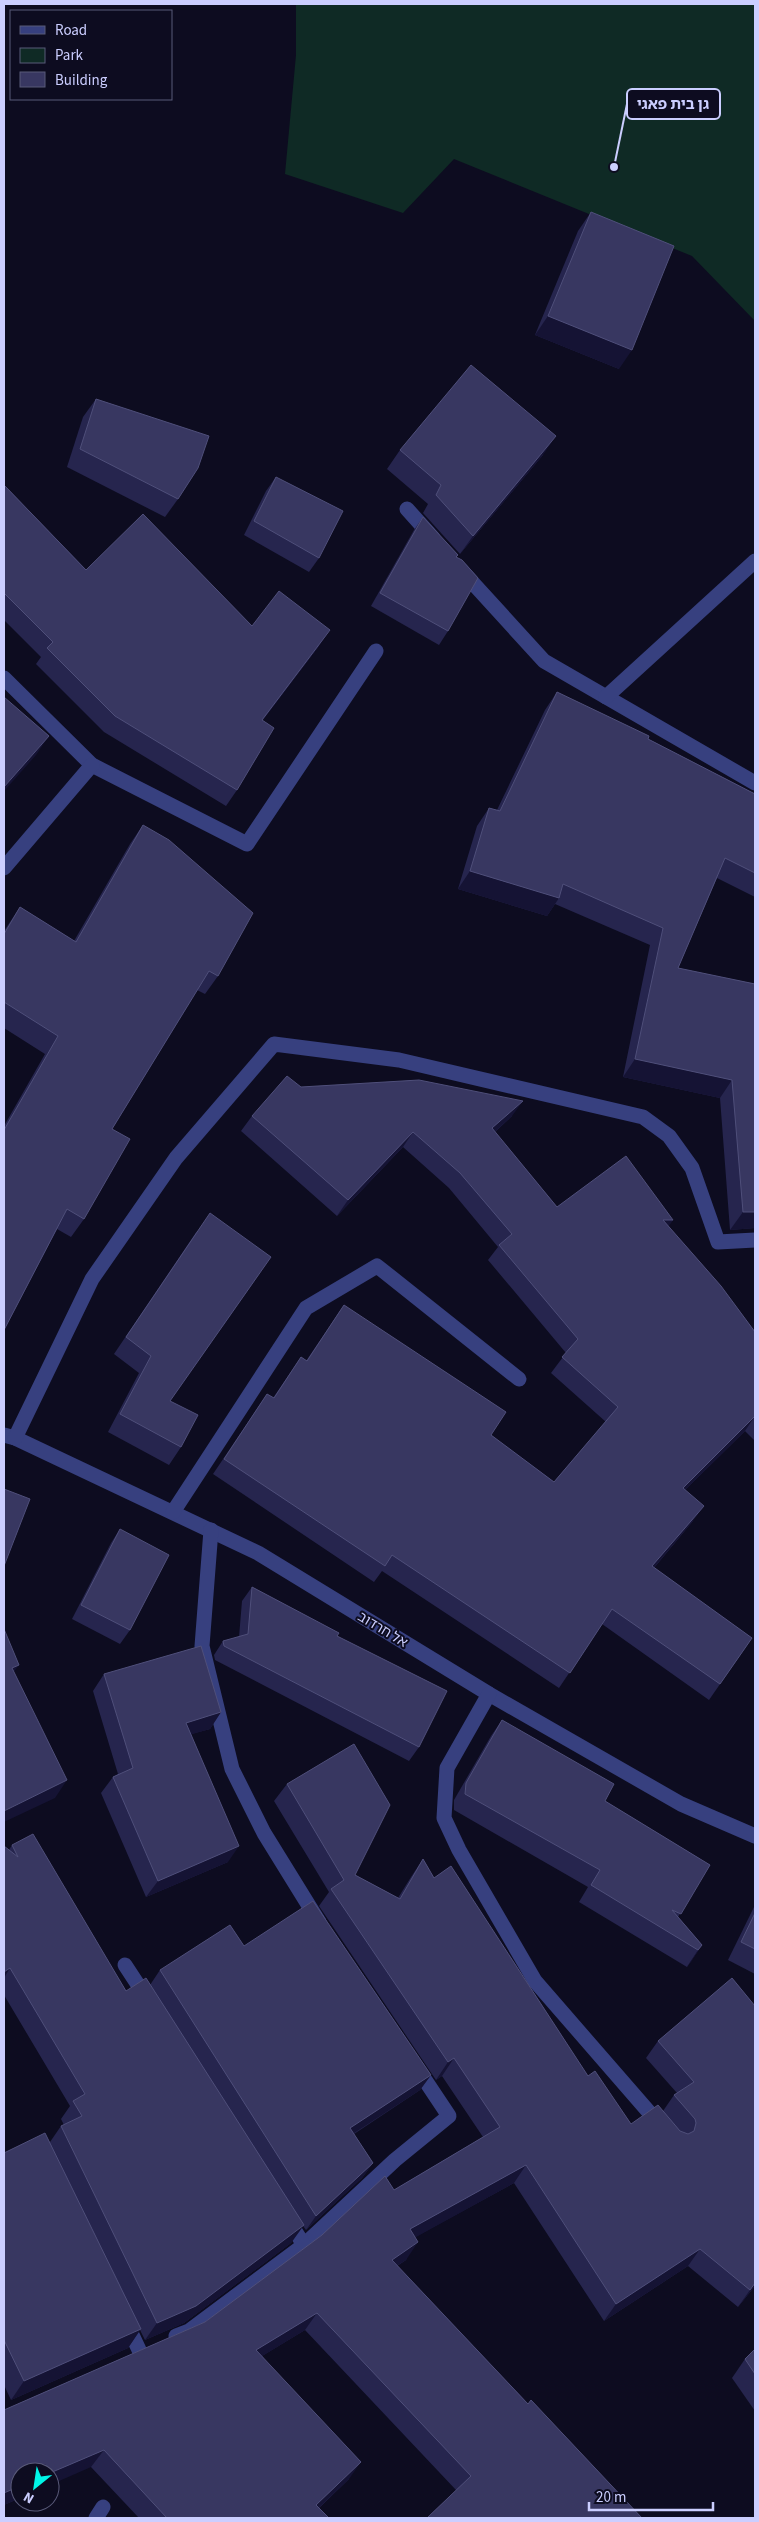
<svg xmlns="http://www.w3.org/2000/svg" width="759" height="2522" font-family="'Source Sans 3','Noto Sans Hebrew',sans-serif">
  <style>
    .green { fill: #0f2a25 }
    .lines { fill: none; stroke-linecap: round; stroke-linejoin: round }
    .minor { stroke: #37407f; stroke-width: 15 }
    .wall { fill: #26254e }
    .shaded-wall { fill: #151334 }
    .building { fill: #383761; stroke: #4f4f7a }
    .labels { text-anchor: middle; stroke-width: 4; stroke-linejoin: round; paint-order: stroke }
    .street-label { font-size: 14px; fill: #cbceff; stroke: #0d0c20 }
    .leader { fill: none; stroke: #cbceff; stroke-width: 2 }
    .callout-dot { fill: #cbceff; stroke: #0d0c20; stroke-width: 2 }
    .callout { fill: #0d0c20; stroke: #cbceff; stroke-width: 2 }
    .callout-label { font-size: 15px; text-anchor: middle; font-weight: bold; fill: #cbceff }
  </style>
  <rect width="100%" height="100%" fill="#0d0c20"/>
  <polygon class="green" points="296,4 755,4 755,321 692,256 454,159 403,213 285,174 296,55"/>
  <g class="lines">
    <g class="minor">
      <polyline points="407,509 433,538"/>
      <polyline points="461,570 544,661 755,783"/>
      <polyline points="4,678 92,765 247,844 376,651"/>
      <polyline points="606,697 755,561"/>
      <polyline points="4,868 92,765"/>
      <polyline points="4,1435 15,1438 258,1553 489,1694 681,1804 755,1836"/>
      <polyline points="15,1438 92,1279 176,1158 274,1044 399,1060 643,1117 669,1136 692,1168 718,1242 755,1240"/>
      <polyline points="173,1512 306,1308 377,1266 519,1379"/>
      <polyline points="211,1530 202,1646 232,1769 264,1833 319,1922"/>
      <polyline points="489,1694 447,1768 444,1818 459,1850 535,1981 661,2126"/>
      <polyline points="125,1965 148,2000"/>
      <polyline points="304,2245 395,2160 449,2116 415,2065"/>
      <polyline points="126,2322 140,2352"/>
      <polyline points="176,2336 189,2331 304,2245 286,2217"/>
      <polyline points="96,2518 103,2507"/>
    </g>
  </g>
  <g class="wall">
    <polygon points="591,212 619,369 535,335 578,231"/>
    <polygon points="96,399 178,499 165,517 67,467 83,417"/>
    <polygon points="400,450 543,455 460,554 423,513 428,504 387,469"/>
    <polygon points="276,477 319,558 309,572 244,535 266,491"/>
    <polygon points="4,485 86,570 252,626 319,646 262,721 237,790 226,806 104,732 36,664 41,657 4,620"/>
    <polygon points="423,517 456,557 448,631 439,645 371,606 414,530"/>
    <polygon points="557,692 755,794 755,897 717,878 678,968 755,984 755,1228 730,1230 720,1098 623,1077 650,945 555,904 547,916 458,889 477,826 489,808 497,810 545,710"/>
    <polygon points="143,825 218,976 205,994 197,990 112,1129 84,1219 71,1237 57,1229 4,1330 4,1126 45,1054 4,1028 4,931 20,907 74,941 130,844"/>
    <polygon points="301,1087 512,1116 495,1132 557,1207 673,1220 668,1226 755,1332 755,1441 745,1431 685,1490 693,1521 654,1568 752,1638 709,1700 602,1624 559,1688 382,1571 374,1582 213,1474 267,1394 273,1398 301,1357 306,1361 344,1305 491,1435 554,1482 606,1422 551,1373 566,1353 488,1260 498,1247 449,1188 403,1147 337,1216 241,1131 252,1116"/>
    <polygon points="197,1231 170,1401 181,1447 169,1465 108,1432 139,1373 114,1354"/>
    <polygon points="120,1529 130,1630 120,1644 72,1619 111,1543"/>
    <polygon points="252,1587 337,1636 419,1747 409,1761 215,1660 214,1655 223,1641 239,1637 242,1601"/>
    <polygon points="104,1674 221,1712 210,1729 191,1734 228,1862 146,1897 101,1793 113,1777 118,1774 93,1691"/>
    <polygon points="502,1720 605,1801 710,1865 678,1917 702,1945 687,1967 579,1902 588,1887 454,1810 454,1800 491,1736"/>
    <polygon points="287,1784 355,1875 398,1898 411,1877 423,1859 434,1878 588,2076 631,2124 663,2111 674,2095 677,2093 646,2058 658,2041 755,2006 755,2286 738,2307 688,2266 604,2321 514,2183 415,2237 406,2260 397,2266 528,2404 642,2518 456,2490 305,2330 262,2356 349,2479 319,2508 329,2518 139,2518 91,2467 20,2472 20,2498 4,2505 4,2410 205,2322 394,2190 483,2137 442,2076 436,2080 319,1906 329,1892 274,1801"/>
    <polygon points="12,1845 126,1991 150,1985 160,1970 244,1946 431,2075 420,2090 354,2134 373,2163 362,2178 306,2230 303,2226 291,2243 184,2323 145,2340 140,2330 128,2348 11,2400 4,2385 4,2153 50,2142 61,2126 64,2125 61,2119 70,2106 4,1995 4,1846 9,1850"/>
    <polygon points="755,1905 755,1974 728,1960"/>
    <polygon points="755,2349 755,2411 732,2378 745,2359"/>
  </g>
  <g class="shaded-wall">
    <polygon points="548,316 632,350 619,369 535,335"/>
    <polygon points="556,436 543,455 460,554 473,536"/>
    <polygon points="330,630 319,646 251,736 262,720"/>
    <polygon points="49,736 36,755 4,791 4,787"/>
    <polygon points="470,871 559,898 547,916 458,889"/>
    <polygon points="635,1059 732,1080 720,1098 623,1077"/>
    <polygon points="523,1101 512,1116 482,1144 492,1128"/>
    <polygon points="413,1132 403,1147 337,1216 348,1200"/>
    <polygon points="743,1212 755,1212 755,1228 730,1230"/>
    <polygon points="663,1220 673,1220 662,1235"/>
    <polygon points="755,1416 745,1431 672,1503 683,1488"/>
    <polygon points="704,1506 693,1521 642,1582 652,1566"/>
    <polygon points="19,1665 6,1682 12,1668"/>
    <polygon points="221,1712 210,1729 175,1739 186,1723"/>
    <polygon points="67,1780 55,1798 4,1822 4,1811"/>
    <polygon points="239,1846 228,1862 146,1897 158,1881"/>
    <polygon points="702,1945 691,1962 687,1967 698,1950"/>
    <polygon points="10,1968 4,1978 4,1972"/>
    <polygon points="454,2058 442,2076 436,2080 448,2062"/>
    <polygon points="431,2075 420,2090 339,2143 350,2128"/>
    <polygon points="373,2163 362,2178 306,2230 316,2216"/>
    <polygon points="526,2165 514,2183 398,2247 410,2229"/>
    <polygon points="304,2225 291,2243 184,2323 145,2340 157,2323"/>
    <polygon points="418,2242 406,2260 379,2277 392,2260"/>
    <polygon points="700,2249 688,2266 604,2321 616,2304"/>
    <polygon points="755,2283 755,2286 738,2307 750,2290"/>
    <polygon points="317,2313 305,2330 244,2367 256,2350"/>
    <polygon points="141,2329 128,2348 11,2400 24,2381"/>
    <polygon points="104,2450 91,2467 50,2485 50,2473"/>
    <polygon points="361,2462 349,2479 308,2518 316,2505"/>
    <polygon points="20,2486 20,2498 4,2505 4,2493"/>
  </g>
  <g class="building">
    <polygon points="591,212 674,246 632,350 548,316"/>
    <polygon points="471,365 556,436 473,536 436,495 441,485 400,450"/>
    <polygon points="96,399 209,436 198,468 178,499 80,449"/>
    <polygon points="276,477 343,511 319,558 254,521"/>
    <polygon points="4,485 86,570 143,514 252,626 279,591 330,630 262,720 274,728 237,790 115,716 47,648 53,642 4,593"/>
    <polygon points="423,517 458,555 456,557 462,560 478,578 448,631 380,593"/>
    <polygon points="557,692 649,736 648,739 755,794 755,873 725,858 678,968 755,984 755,1212 743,1212 732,1080 635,1059 663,928 563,884 559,898 470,871 489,808 500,811"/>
    <polygon points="4,697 49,736 4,787"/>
    <polygon points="143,825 169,840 253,913 218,976 209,971 112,1129 130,1139 84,1219 67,1209 4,1330 4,1130 58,1036 4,1002 4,934 20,907 76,942"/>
    <polygon points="287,1076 301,1087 419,1080 523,1101 492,1128 557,1207 626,1156 673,1220 663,1220 721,1286 755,1332 755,1416 683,1488 704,1506 652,1566 752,1638 720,1684 612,1609 570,1673 392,1555 385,1566 224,1459 267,1394 274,1398 301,1357 307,1361 344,1305 506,1412 491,1435 554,1482 618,1407 562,1357 578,1339 499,1245 512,1234 460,1173 413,1132 348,1200 252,1116"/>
    <polygon points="210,1213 271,1257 170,1401 198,1415 181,1447 120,1414 151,1356 126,1337"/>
    <polygon points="4,1489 30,1499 4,1566"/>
    <polygon points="120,1529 169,1555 130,1630 81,1605"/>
    <polygon points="252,1587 339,1633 337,1636 447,1691 419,1747 224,1646 223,1641 248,1634"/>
    <polygon points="4,1629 19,1665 12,1668 67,1780 4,1811"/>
    <polygon points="201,1646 221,1712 186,1723 239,1846 158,1881 113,1777 133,1768 104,1674"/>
    <polygon points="502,1720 614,1784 605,1801 710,1865 681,1914 672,1910 702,1945 698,1950 591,1885 600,1870 465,1794 466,1783"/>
    <polygon points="354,1744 390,1805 355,1875 400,1899 423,1859 434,1878 451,1866 588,2076 595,2071 631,2124 658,2105 680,2131 688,2134 694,2131 696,2123 695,2119 674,2095 694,2082 658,2041 732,1978 755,2006 755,2283 750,2290 700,2249 616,2304 526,2165 410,2229 418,2242 392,2260 528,2404 531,2400 642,2518 427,2518 471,2476 317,2313 256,2350 361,2462 316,2505 329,2518 167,2518 104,2450 50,2473 50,2472 20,2472 20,2486 4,2493 4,2410 205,2322 322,2235 385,2176 394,2190 500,2127 454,2058 448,2062 331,1889 344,1880 287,1784"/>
    <polygon points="33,1834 126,1991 146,1978 304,2225 196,2306 157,2323 61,2126 82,2116 73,2101 85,2094 10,1968 4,1972 4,1846 18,1857 12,1845"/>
    <polygon points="313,1901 431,2075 350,2128 373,2163 316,2216 160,1970 230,1925 244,1946"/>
    <polygon points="755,1913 755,1949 741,1942"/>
    <polygon points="45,2133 141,2329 24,2381 4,2340 4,2153"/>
    <polygon points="755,2349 755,2374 745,2359"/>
  </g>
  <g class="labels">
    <g class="street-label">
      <text transform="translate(383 1629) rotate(31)" y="5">אל חרדוב</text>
    </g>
  </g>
  <path class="leader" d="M614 167L627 104"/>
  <circle class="callout-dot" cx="614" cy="167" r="5"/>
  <rect class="callout" x="627" y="89" width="93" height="30" rx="5"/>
  <g class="callout-label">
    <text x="673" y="109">גן בית פאגי</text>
  </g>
  <rect width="759" height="2522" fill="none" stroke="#cbceff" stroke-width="10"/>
  <rect x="10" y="10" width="162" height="90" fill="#0d0c20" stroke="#595a79"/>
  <rect x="20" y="26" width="25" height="8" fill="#37407f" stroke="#595a79"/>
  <text x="55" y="35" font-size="15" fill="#cbceff">Road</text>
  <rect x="20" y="48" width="25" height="15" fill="#0f2a25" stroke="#595a79"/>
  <text x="55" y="60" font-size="15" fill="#cbceff">Park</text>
  <rect x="20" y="72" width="25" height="15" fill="#383761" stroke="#595a79"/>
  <text x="55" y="85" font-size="15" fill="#cbceff">Building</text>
  <g transform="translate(35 2487) rotate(210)"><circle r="24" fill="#0d0c20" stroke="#595a79"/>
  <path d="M0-4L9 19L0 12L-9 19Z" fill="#00f6e8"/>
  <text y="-8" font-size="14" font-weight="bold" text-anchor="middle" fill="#cbceff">N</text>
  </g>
  <path d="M589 2502v8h124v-8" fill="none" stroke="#cbceff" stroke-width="2.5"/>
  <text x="596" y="2502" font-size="15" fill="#cbceff" stroke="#0d0c20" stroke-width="4" paint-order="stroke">20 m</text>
</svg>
